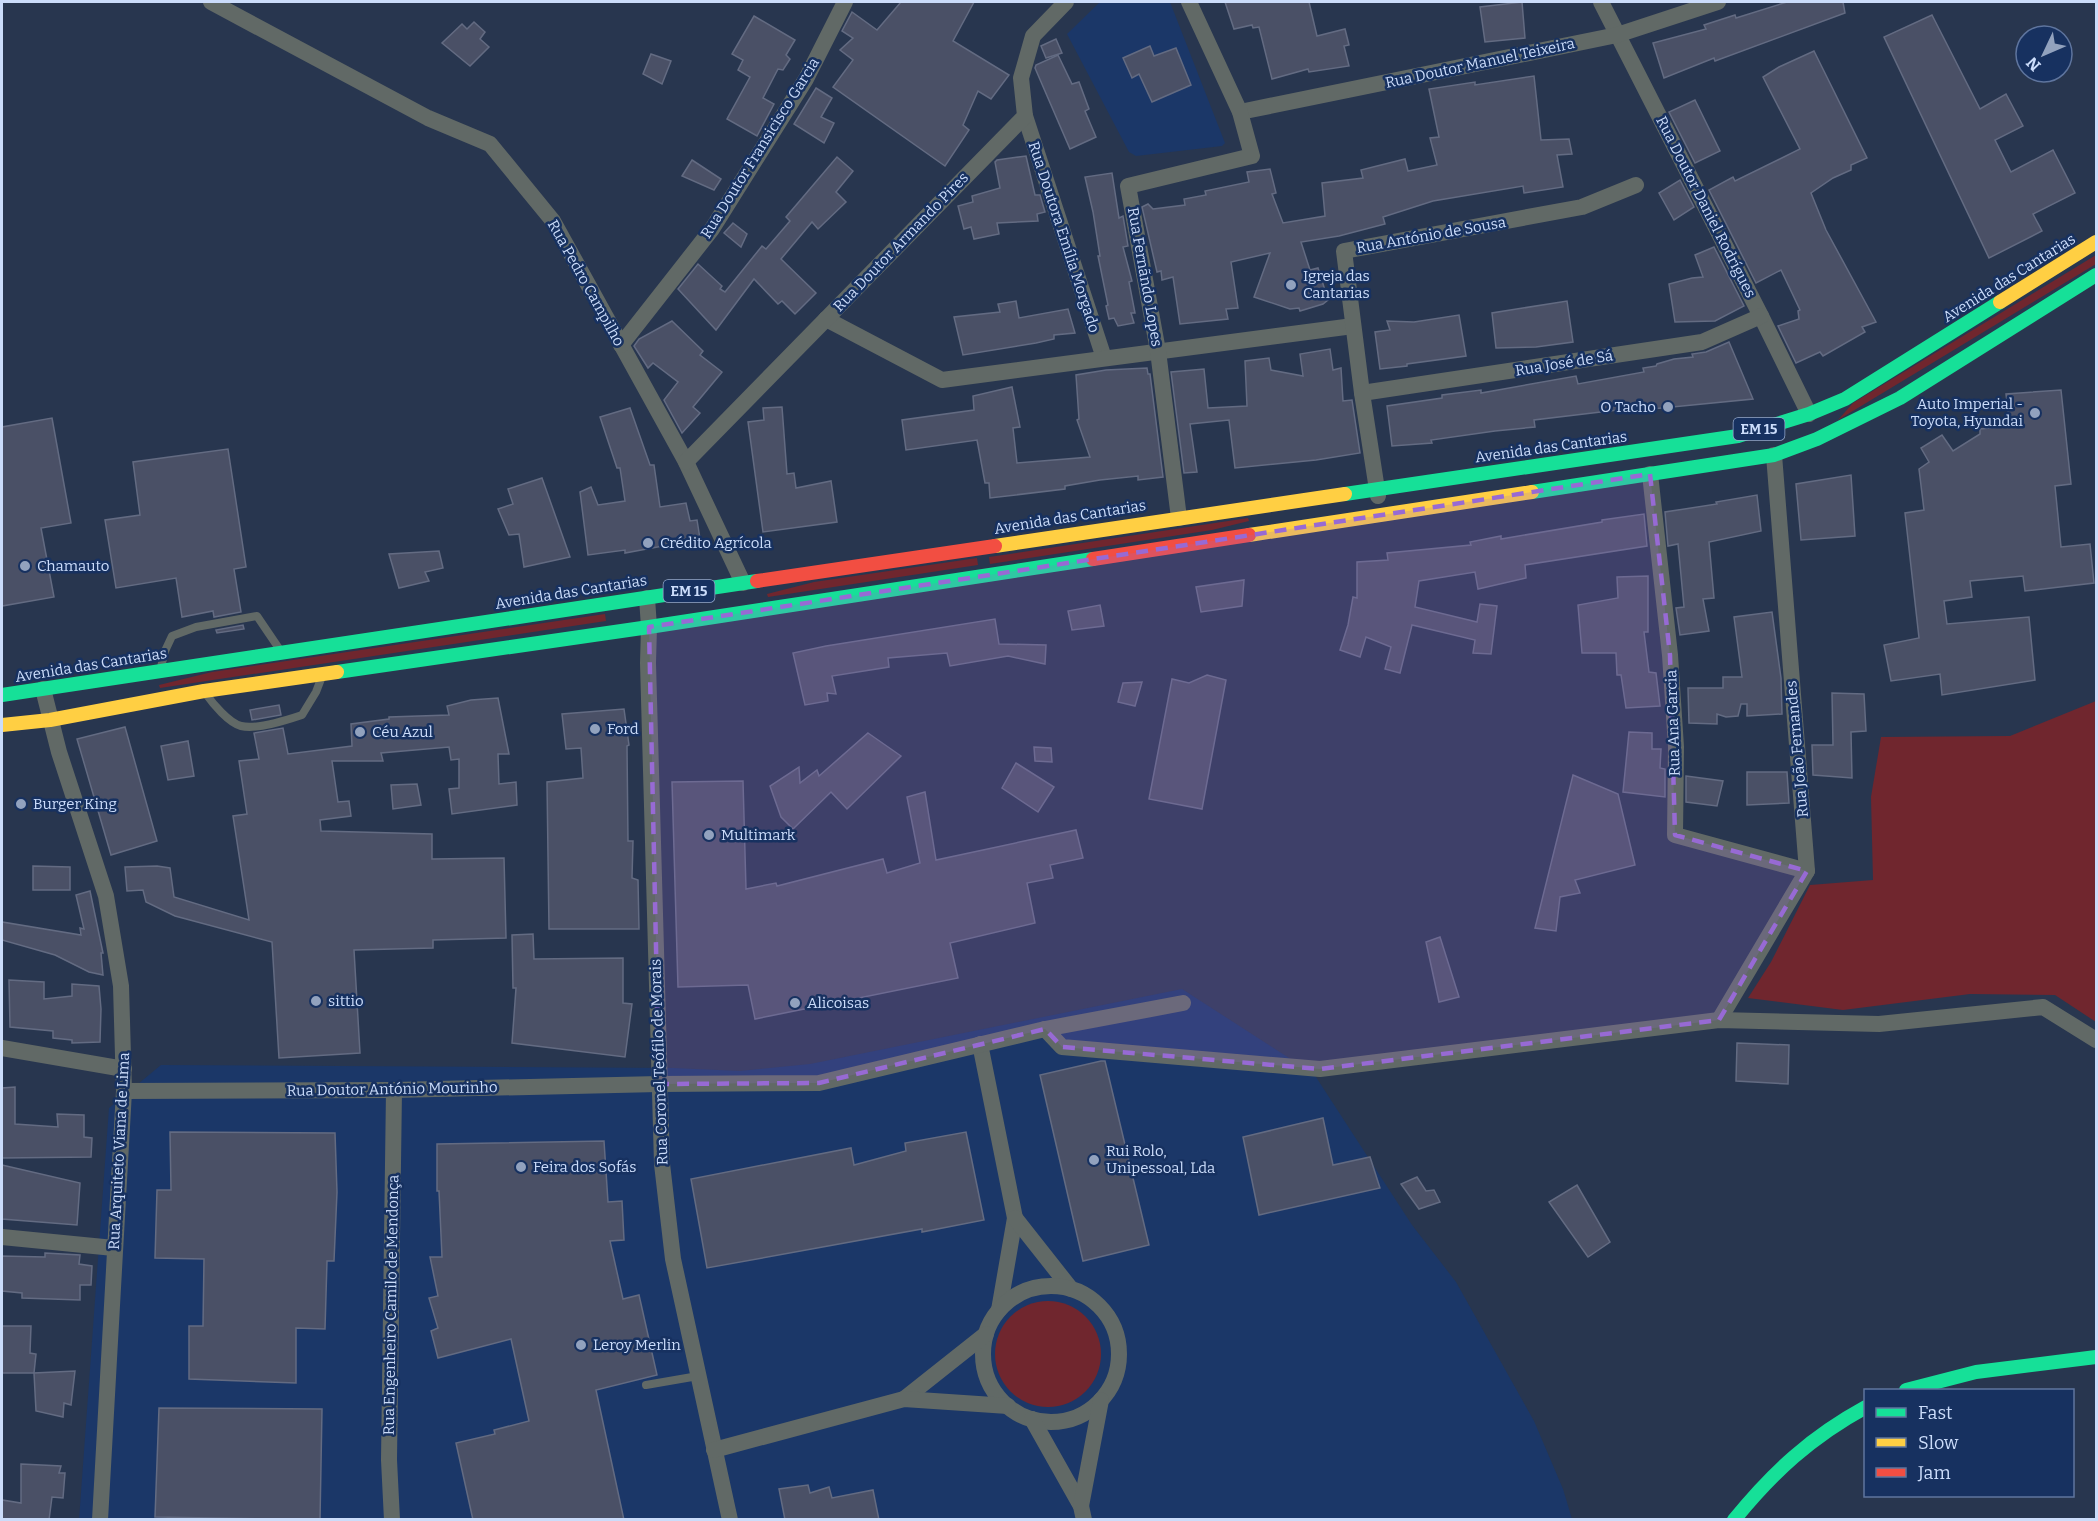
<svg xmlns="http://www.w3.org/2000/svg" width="2098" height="1521" font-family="Bitter,serif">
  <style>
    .built { fill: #1b3768 }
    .green { fill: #70262e }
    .building { fill: #4a5066; stroke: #636b82; stroke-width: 1.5 }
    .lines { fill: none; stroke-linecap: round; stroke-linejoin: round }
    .lane { stroke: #616966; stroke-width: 8 }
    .street { stroke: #616966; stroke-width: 16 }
    .fast { stroke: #16e098; stroke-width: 14 }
    .slow { stroke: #ffcf43; stroke-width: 14 }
    .jam { stroke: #f24e42; stroke-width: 14 }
    .marked { fill: #976ad4; fill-opacity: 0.2; stroke: #976ad4; stroke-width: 4.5; stroke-dasharray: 12 8; stroke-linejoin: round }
    .poi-dot { fill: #92a2be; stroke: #173160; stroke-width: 2 }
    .labels { text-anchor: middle; stroke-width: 5; stroke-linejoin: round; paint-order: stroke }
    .shield { fill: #173160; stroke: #95a9cc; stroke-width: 1.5 }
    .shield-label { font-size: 14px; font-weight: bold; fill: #cbdcfa }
    .street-label { font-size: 15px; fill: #cbdcfa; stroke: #173160 }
    .poi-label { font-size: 15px; fill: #cbdcfa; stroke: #173160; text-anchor: start }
  </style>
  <rect width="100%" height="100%" fill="#28364f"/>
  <g class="built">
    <polygon points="1100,2 1170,2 1225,143 1222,146 1136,156 1129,152 1067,34"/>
    <polygon points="1182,989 1314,1074 1412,1225 1456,1282 1534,1421 1563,1489 1572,1519 79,1520 109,1108 161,1065 673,1068 740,1071 810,1064"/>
  </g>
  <g class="green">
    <polygon points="2096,255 2096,264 1838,420 1853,403"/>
    <polygon points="1248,518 1249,521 1212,530 990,564 989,557"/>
    <polygon points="977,558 978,565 768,597 767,594 814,582"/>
    <polygon points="605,614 606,621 160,688 159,685 212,672"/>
    <polygon points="2096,701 2096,1022 2055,995 1970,994 1843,1010 1748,998 1771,962 1810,885 1873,880 1871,797 1881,737 2010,736"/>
    <circle cx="1048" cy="1354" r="53"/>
  </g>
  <g class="building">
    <polygon points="901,2 974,2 953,41 1009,75 991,99 978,91 963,125 969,130 945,166 833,87 853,60 840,50 853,38 842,31 852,12 877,30"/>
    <polygon points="1225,2 1309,2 1317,36 1345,29 1349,45 1344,46 1349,66 1309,72 1308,69 1272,79 1259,27 1253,28 1252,25 1234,29"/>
    <polygon points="1522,2 1525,38 1485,42 1480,7"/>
    <polygon points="1787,2 1843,2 1845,13 1715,61 1714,58 1664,78 1653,43 1706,29 1704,25 1735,15 1736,18"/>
    <polygon points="1932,15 1980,109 2006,94 2023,126 1995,140 2011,172 2053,150 2075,193 2033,214 2042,231 1989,258 1884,37"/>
    <polygon points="754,16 795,40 786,55 790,59 783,70 778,69 763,98 774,104 757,136 727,119 750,77 738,70 743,60 732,54"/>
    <polygon points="474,22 485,32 480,39 489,47 470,66 442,43 462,24 467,29"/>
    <polygon points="1056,39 1062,53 1046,58 1041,46"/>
    <polygon points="1150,46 1154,56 1176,48 1191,85 1152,102 1139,74 1132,78 1123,58"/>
    <polygon points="1814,51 1867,158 1851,165 1851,170 1833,178 1811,193 1826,230 1876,322 1862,327 1865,332 1823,356 1820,352 1796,363 1778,326 1799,319 1798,311 1800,310 1781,270 1756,283 1709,190 1733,177 1735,181 1800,149 1763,77 1779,67"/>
    <polygon points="651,54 671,61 662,84 643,74"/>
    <polygon points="1058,55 1072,84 1079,82 1089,109 1085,111 1096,137 1070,149 1035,68 1036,65"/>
    <polygon points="1534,76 1541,140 1569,139 1572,154 1557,155 1563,187 1524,193 1523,186 1433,201 1383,217 1385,224 1339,236 1301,242 1310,270 1318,268 1328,300 1323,304 1300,311 1299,308 1290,309 1254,297 1270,253 1231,262 1238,308 1226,309 1228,319 1180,324 1173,277 1162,280 1161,271 1157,272 1142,207 1148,204 1153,209 1185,205 1184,199 1206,195 1205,191 1249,182 1247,172 1270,169 1276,193 1272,194 1283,223 1325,216 1322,183 1363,178 1361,170 1405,159 1408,171 1437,165 1430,138 1439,137 1429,89 1475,82 1475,85"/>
    <polygon points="816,88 832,98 821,117 834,123 824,143 794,124"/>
    <polygon points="1695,100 1720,151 1695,163 1669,112"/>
    <polygon points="1026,156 1035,195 1040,195 1045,212 1037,214 1038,221 997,223 999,234 974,239 971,227 964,229 958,206 973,202 972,196 1000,188 995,162 997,160"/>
    <polygon points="837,157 853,171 836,192 846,202 818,229 812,222 781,259 816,293 795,314 782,301 778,304 754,279 716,330 678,289 698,264 722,286 720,289 725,292 762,246 766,249 790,221 786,217"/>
    <polygon points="692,160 721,179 714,190 682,176"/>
    <polygon points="1112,173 1119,218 1123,216 1128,246 1123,247 1132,281 1129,282 1135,313 1131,313 1134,323 1118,326 1114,318 1109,319 1106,306 1108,305 1098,256 1100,256 1093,212 1085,177"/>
    <polygon points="1680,180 1694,207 1674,220 1659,193"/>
    <polygon points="733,223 747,234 741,247 724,233"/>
    <polygon points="1714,247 1744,306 1715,321 1675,322 1669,284 1692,278 1703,277 1695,255"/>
    <polygon points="1016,301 1019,318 1068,309 1075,333 1054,335 1054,339 1036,343 963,355 954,317 1000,312 998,304"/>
    <polygon points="1567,301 1573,342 1536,347 1496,348 1492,313"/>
    <polygon points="1459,315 1466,356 1407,364 1407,366 1380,369 1375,332 1390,330 1387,321 1414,322"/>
    <polygon points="672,321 703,351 700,355 722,372 693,407 700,413 682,433 664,400 678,382 653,363 648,368 634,346 639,339"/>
    <polygon points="1729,342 1753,399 1652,409 1651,406 1534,420 1535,427 1495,431 1431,440 1432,443 1392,446 1387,406 1442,398 1442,395 1481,390 1481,393 1576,376 1578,384 1644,372 1643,368 1656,366 1657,364 1674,359 1693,357 1692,354 1706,352"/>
    <polygon points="1330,349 1333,370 1341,368 1343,401 1352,400 1360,453 1316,460 1235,468 1229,420 1190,424 1197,472 1184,473 1171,372 1204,369 1208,408 1247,406 1245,361 1269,358 1271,370 1303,376 1300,354"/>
    <polygon points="1147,368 1148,374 1150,374 1163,477 1138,480 1138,476 1100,480 1065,486 1065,489 990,498 989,483 985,483 977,440 906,450 902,420 974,410 973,396 1012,387 1020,427 1013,428 1017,463 1090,457 1077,420 1079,419 1076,375 1106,370"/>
    <polygon points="2061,390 2071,484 2055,486 2061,547 2090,544 2094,583 2025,591 2023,576 1970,581 1972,597 1944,601 1947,624 2029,617 2035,680 1942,695 1940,674 1891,681 1884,645 1919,638 1905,513 1924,510 1919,469 1929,462 1921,448 1942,435 1953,451 1980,434 1980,429 2010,426 2006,394"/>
    <polygon points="782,407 787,474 794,473 796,488 831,481 837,522 763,532 748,422 764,420 763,408"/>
    <polygon points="630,408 650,465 654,465 660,507 686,503 690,521 697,520 701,545 669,548 668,545 625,553 625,550 588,555 580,492 591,487 598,505 625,501 620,468 617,468 600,417"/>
    <polygon points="52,418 71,523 41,528 54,597 2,606 2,427"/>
    <polygon points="228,449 246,567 234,569 241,612 214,617 213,611 182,617 176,578 116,588 105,520 140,515 133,462"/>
    <polygon points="1851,475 1855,536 1801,540 1796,484"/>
    <polygon points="542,478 570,557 524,567 519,534 509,535 498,509 513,504 508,489"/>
    <polygon points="1757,495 1761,531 1709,542 1714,598 1703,599 1709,631 1680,635 1676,608 1684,607 1678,544 1668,546 1665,512 1717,504 1716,502"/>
    <polygon points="1644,514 1647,546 1525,565 1526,578 1478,589 1475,572 1419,581 1415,607 1477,622 1480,604 1497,606 1491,654 1473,653 1475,640 1412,625 1400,673 1385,669 1391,647 1366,637 1360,657 1340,650 1348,625 1353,597 1357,598 1357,562 1388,560 1387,553 1471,545 1470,542 1501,536 1501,539 1602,522 1602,520"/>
    <polygon points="439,551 443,568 425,572 429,581 399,588 389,554"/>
    <polygon points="1648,576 1648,632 1644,632 1649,672 1656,673 1660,706 1626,708 1621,675 1617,675 1616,653 1582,653 1578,605 1618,598 1617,577"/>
    <polygon points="1244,580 1242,606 1201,612 1196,587"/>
    <polygon points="1100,605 1104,626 1072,630 1068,611"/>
    <polygon points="1772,612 1781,678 1782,714 1747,716 1747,704 1741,704 1738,716 1726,717 1717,714 1717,724 1689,723 1688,688 1723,688 1723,677 1742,677 1734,617"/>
    <polygon points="995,619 999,644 1046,645 1045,664 1008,656 950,666 947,653 888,658 889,667 832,676 836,694 827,693 828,701 805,705 793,653 826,646"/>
    <polygon points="243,625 244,629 217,633 216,630"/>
    <polygon points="1207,675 1226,680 1202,809 1149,799 1172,679 1189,683"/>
    <polygon points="1142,682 1135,706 1118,702 1123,683"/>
    <polygon points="1832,693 1864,694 1866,731 1851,732 1852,778 1813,775 1812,745 1833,745"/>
    <polygon points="498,698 509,754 498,754 499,784 516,782 517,805 452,814 449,789 459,788 459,759 451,760 449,747 381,753 383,761 332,761 338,802 349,801 351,816 320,820 321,831 432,834 432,859 504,858 506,938 433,940 433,948 354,950 360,1053 279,1058 272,942 175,916 146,902 143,890 127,891 125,867 157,866 170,868 174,897 249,920 233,816 247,814 239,761 259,759 254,733 283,728 288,754 352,746 351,724 389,719 389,717 449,715 447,706 471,700"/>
    <polygon points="279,705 281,715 252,720 250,710"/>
    <polygon points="624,709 629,745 627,746 628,841 633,841 632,878 638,880 639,929 549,929 547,782 583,778 581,748 566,749 562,714"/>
    <polygon points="125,727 157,841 111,855 77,739"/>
    <polygon points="1629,732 1652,733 1652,749 1661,749 1660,768 1665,769 1665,797 1623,792"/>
    <polygon points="868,733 901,756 847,809 831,792 793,829 781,817 770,786 799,767 800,783 817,770 819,776"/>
    <polygon points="188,741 194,776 168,780 161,746"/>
    <polygon points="1034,747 1051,748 1052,762 1035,761"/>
    <polygon points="1016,763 1054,787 1038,812 1002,788"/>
    <polygon points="1747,772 1787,772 1789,803 1747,805"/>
    <polygon points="1573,775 1618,794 1635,865 1575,880 1580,893 1560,897 1556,931 1535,928"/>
    <polygon points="1686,776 1723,781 1717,806 1686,802"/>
    <polygon points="743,781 746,889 776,883 777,886 883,859 887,873 920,863 907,797 925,792 936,860 1076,830 1083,858 1050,865 1053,878 1027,883 1035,923 950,943 958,978 755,1019 748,985 678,987 672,782"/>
    <polygon points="417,784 421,805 393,809 391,785"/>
    <polygon points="33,866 70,867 70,890 33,890"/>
    <polygon points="90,891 103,953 101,953 103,975 89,972 55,955 2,940 2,922 81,935 80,928 84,929 76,895"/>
    <polygon points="533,934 534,959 623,958 623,1003 632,1004 625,1057 512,1043 516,988 513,988 512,935"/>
    <polygon points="1440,937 1459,997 1439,1002 1426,942"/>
    <polygon points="9,980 44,982 44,999 72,996 72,984 99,986 101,1009 100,1042 72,1043 72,1040 53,1038 53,1031 10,1027"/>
    <polygon points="1737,1043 1789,1045 1788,1084 1736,1081"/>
    <polygon points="1101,1061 1105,1061 1149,1245 1083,1261 1040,1075"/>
    <polygon points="15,1087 15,1124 58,1127 57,1114 84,1115 84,1137 92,1138 91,1157 2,1158 2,1088"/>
    <polygon points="1323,1118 1333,1165 1370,1157 1380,1188 1259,1215 1243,1137"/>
    <polygon points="170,1132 335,1133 337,1192 334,1261 327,1261 325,1329 296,1328 296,1383 189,1379 189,1326 203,1326 204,1259 155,1258 157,1190 171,1190"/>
    <polygon points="966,1132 984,1220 922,1232 922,1229 707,1268 691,1179 851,1148 854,1165 906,1151 905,1143"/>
    <polygon points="604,1141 608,1202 622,1201 624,1240 610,1241 623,1299 639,1295 657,1375 596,1390 624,1520 473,1520 456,1443 495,1434 494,1430 529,1421 511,1339 438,1358 431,1331 438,1328 429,1298 438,1296 430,1257 442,1257 439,1191 437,1191 437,1144"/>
    <polygon points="2,1165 80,1183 77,1225 2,1219"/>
    <polygon points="1417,1177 1426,1191 1434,1190 1440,1202 1419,1209 1401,1184"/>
    <polygon points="1577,1185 1610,1242 1588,1257 1549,1202"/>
    <polygon points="45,1253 80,1255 79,1264 92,1266 91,1285 80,1285 80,1300 22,1298 22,1293 2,1291 2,1256 45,1257"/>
    <polygon points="2,1326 31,1326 30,1353 36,1354 34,1373 2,1373"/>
    <polygon points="75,1371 71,1405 64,1403 63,1417 36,1411 34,1373"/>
    <polygon points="159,1408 322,1409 320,1520 155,1517"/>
    <polygon points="21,1464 61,1466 59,1473 65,1473 63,1498 52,1497 49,1520 2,1520 2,1500 21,1503"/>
    <polygon points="808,1485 810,1493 829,1487 832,1498 873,1490 879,1520 785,1520 779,1489"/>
  </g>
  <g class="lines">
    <g class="lane">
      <polyline points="161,667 165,651 172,636 196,627 257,616 280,650"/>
      <path d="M 206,694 C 213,704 229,723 241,726 C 257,730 287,720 302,715 L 316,692 L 321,679"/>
      <polyline points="646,1385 698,1376"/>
    </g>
    <g class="street">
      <polyline points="211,2 428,118 490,144 553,221 686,462 743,583"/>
      <polyline points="1601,2 1761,316 1809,414"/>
      <polyline points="1240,112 1617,35 1718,2"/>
      <polyline points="1025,116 1104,358"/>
      <polyline points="826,319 942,380 1353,326"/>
      <polyline points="621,345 712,229 806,79 845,2"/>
      <polyline points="1362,393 1702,342 1761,316"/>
      <polyline points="686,462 1025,116 1021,78 1033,36 1066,2"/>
      <polyline points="1650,474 1670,655 1676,747 1675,835 1807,871"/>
      <polyline points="1378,496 1362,393 1344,251 1582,207 1636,185"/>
      <polyline points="1179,518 1158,351 1128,186 1252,156 1240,112 1189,2"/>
      <polyline points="647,598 649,627 648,663 662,1164 673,1259 730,1520"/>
      <polyline points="43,689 59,752 106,896 121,986 124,1091 100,1520"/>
      <polyline points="1719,1020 1807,871 1774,455"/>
      <polyline points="1045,1029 1062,1047 1320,1069 1719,1020 1879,1024 2043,1007 2096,1040"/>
      <polyline points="980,1044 1015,1218 999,1310"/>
      <polyline points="2,1048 124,1069"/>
      <polyline points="124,1091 394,1090 659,1084 819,1083 1045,1029 1183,1003"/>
      <polyline points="1015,1218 1071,1289"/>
      <polyline points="2,1237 114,1248"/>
      <circle cx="1051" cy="1354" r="68"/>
      <polyline points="904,1399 986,1334"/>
      <polyline points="1032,1419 1081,1506 1084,1520"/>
      <polyline points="714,1450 904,1399 1008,1406"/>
      <polyline points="1081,1506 1101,1400"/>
      <polyline points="392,1520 389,1460 394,1090"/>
    </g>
    <g class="fast">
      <polyline points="1532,492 1774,455 1817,439 1900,398 2096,275"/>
      <polyline points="1345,494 1738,436 1809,414 1845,399 2000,302"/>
      <polyline points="337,672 649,627 1093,559"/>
      <polyline points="2,695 757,581"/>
      <polyline points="1906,1390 1976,1372 2096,1357"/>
      <path d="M 1734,1520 C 1773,1472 1811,1437 1866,1407"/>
    </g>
    <g class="slow">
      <polyline points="2000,302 2096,242"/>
      <polyline points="1249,535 1532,492"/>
      <polyline points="995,546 1345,494"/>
      <polyline points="2,725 50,720 204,691 337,672"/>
    </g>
    <g class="jam">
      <polyline points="1093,559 1249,535"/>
      <polyline points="757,581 995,546"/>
    </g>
  </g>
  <path class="marked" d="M 1650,474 L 1670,655 L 1675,835 L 1807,871 L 1719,1020 L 1320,1069 L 1062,1047 L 1045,1029 L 819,1083 L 659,1084 L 649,627 Z"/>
  <g class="poi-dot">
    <circle cx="1291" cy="285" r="6"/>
    <circle cx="1668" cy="407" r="6"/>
    <circle cx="2035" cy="413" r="6"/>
    <circle cx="648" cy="543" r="6"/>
    <circle cx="25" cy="566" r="6"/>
    <circle cx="595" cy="729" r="6"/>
    <circle cx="360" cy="732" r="6"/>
    <circle cx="21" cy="804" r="6"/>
    <circle cx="709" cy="835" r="6"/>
    <circle cx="316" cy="1001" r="6"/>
    <circle cx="795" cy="1003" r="6"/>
    <circle cx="1094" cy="1160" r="6"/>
    <circle cx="521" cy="1167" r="6"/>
    <circle cx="581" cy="1345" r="6"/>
  </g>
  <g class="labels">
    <g class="shield">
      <rect x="1733.5" y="418" width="51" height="22" rx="4.5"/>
      <rect x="663.5" y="580" width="51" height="22" rx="4.5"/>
    </g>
    <g class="shield-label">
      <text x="1759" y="434">EM 15</text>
      <text x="689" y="596">EM 15</text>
    </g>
    <g class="street-label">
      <text transform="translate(1480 63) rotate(-12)" y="5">Rua Doutor Manuel Teixeira</text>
      <text transform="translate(760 148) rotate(-58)" y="5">Rua Doutor Fransicisco Garcia</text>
      <text transform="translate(1706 207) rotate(63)" y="5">Rua Doutor Daniel Rodrígues</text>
      <text transform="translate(1431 235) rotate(-10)" y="5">Rua António de Sousa</text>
      <text transform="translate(1064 237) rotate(72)" y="5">Rua Doutora Emília Morgado</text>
      <text transform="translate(901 242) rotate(-46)" y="5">Rua Doutor Armando Pires</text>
      <text transform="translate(1145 277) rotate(80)" y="5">Rua Fernãndo Lopes</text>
      <text transform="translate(2009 278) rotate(-32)" y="5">Avenida das Cantarias</text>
      <text transform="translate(586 283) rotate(61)" y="5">Rua Pedro Campilho</text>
      <text transform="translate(1564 363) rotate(-9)" y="5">Rua José de Sá</text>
      <text transform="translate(1551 447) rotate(-8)" y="5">Avenida das Cantarias</text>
      <text transform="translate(1070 517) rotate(-9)" y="5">Avenida das Cantarias</text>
      <text transform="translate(571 592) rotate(-9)" y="5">Avenida das Cantarias</text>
      <text transform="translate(91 665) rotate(-9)" y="5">Avenida das Cantarias</text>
      <text transform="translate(1673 723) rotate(-92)" y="5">Rua Ana Garcia</text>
      <text transform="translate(1797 749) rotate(-95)" y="5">Rua João Fernandes</text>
      <text transform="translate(659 1062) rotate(-92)" y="5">Rua Coronel Teófilo de Morais</text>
      <text transform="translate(392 1089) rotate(-1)" y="5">Rua Doutor António Mourinho</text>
      <text transform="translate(119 1151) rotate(-87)" y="5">Rua Arquiteto Viana de Lima</text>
      <text transform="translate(391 1305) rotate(-89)" y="5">Rua Engenheiro Camilo de Mendonça</text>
    </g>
    <g class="poi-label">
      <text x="1303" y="281">Igreja das<tspan x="1303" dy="17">Cantarias</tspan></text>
      <text x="2023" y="409" text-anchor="end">Auto Imperial -<tspan x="2023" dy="17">Toyota, Hyundai</tspan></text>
      <text x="1656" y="412" text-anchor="end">O Tacho</text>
      <text x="660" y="548">Crédito Agrícola</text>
      <text x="37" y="571">Chamauto</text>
      <text x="607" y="734">Ford</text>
      <text x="372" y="737">Céu Azul</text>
      <text x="33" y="809">Burger King</text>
      <text x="721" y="840">Multimark</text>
      <text x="328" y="1006">sittio</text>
      <text x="807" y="1008">Alicoisas</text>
      <text x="1106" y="1156">Rui Rolo,<tspan x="1106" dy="17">Unipessoal, Lda</tspan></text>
      <text x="533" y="1172">Feira dos Sofás</text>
      <text x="593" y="1350">Leroy Merlin</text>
    </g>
  </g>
  <rect width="2098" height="1521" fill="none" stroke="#cbdcfa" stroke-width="6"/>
  <rect x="1864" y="1389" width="210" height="108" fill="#173160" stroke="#5f759e" stroke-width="1.5"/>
  <rect x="1876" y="1408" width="30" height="9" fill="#16e098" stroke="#5f759e" stroke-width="1.5"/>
  <text x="1918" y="1419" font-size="18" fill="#cbdcfa">Fast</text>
  <rect x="1876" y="1438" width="30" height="9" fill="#ffcf43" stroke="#5f759e" stroke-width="1.5"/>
  <text x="1918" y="1449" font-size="18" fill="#cbdcfa">Slow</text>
  <rect x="1876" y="1468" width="30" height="9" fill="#f24e42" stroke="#5f759e" stroke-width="1.5"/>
  <text x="1918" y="1479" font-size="18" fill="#cbdcfa">Jam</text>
  <g transform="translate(2044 54) rotate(226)"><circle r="28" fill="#173160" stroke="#5f759e" stroke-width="1.5"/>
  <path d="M0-4.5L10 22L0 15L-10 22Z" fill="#92a2be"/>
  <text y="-9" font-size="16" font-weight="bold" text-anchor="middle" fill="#cbdcfa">N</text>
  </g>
</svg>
